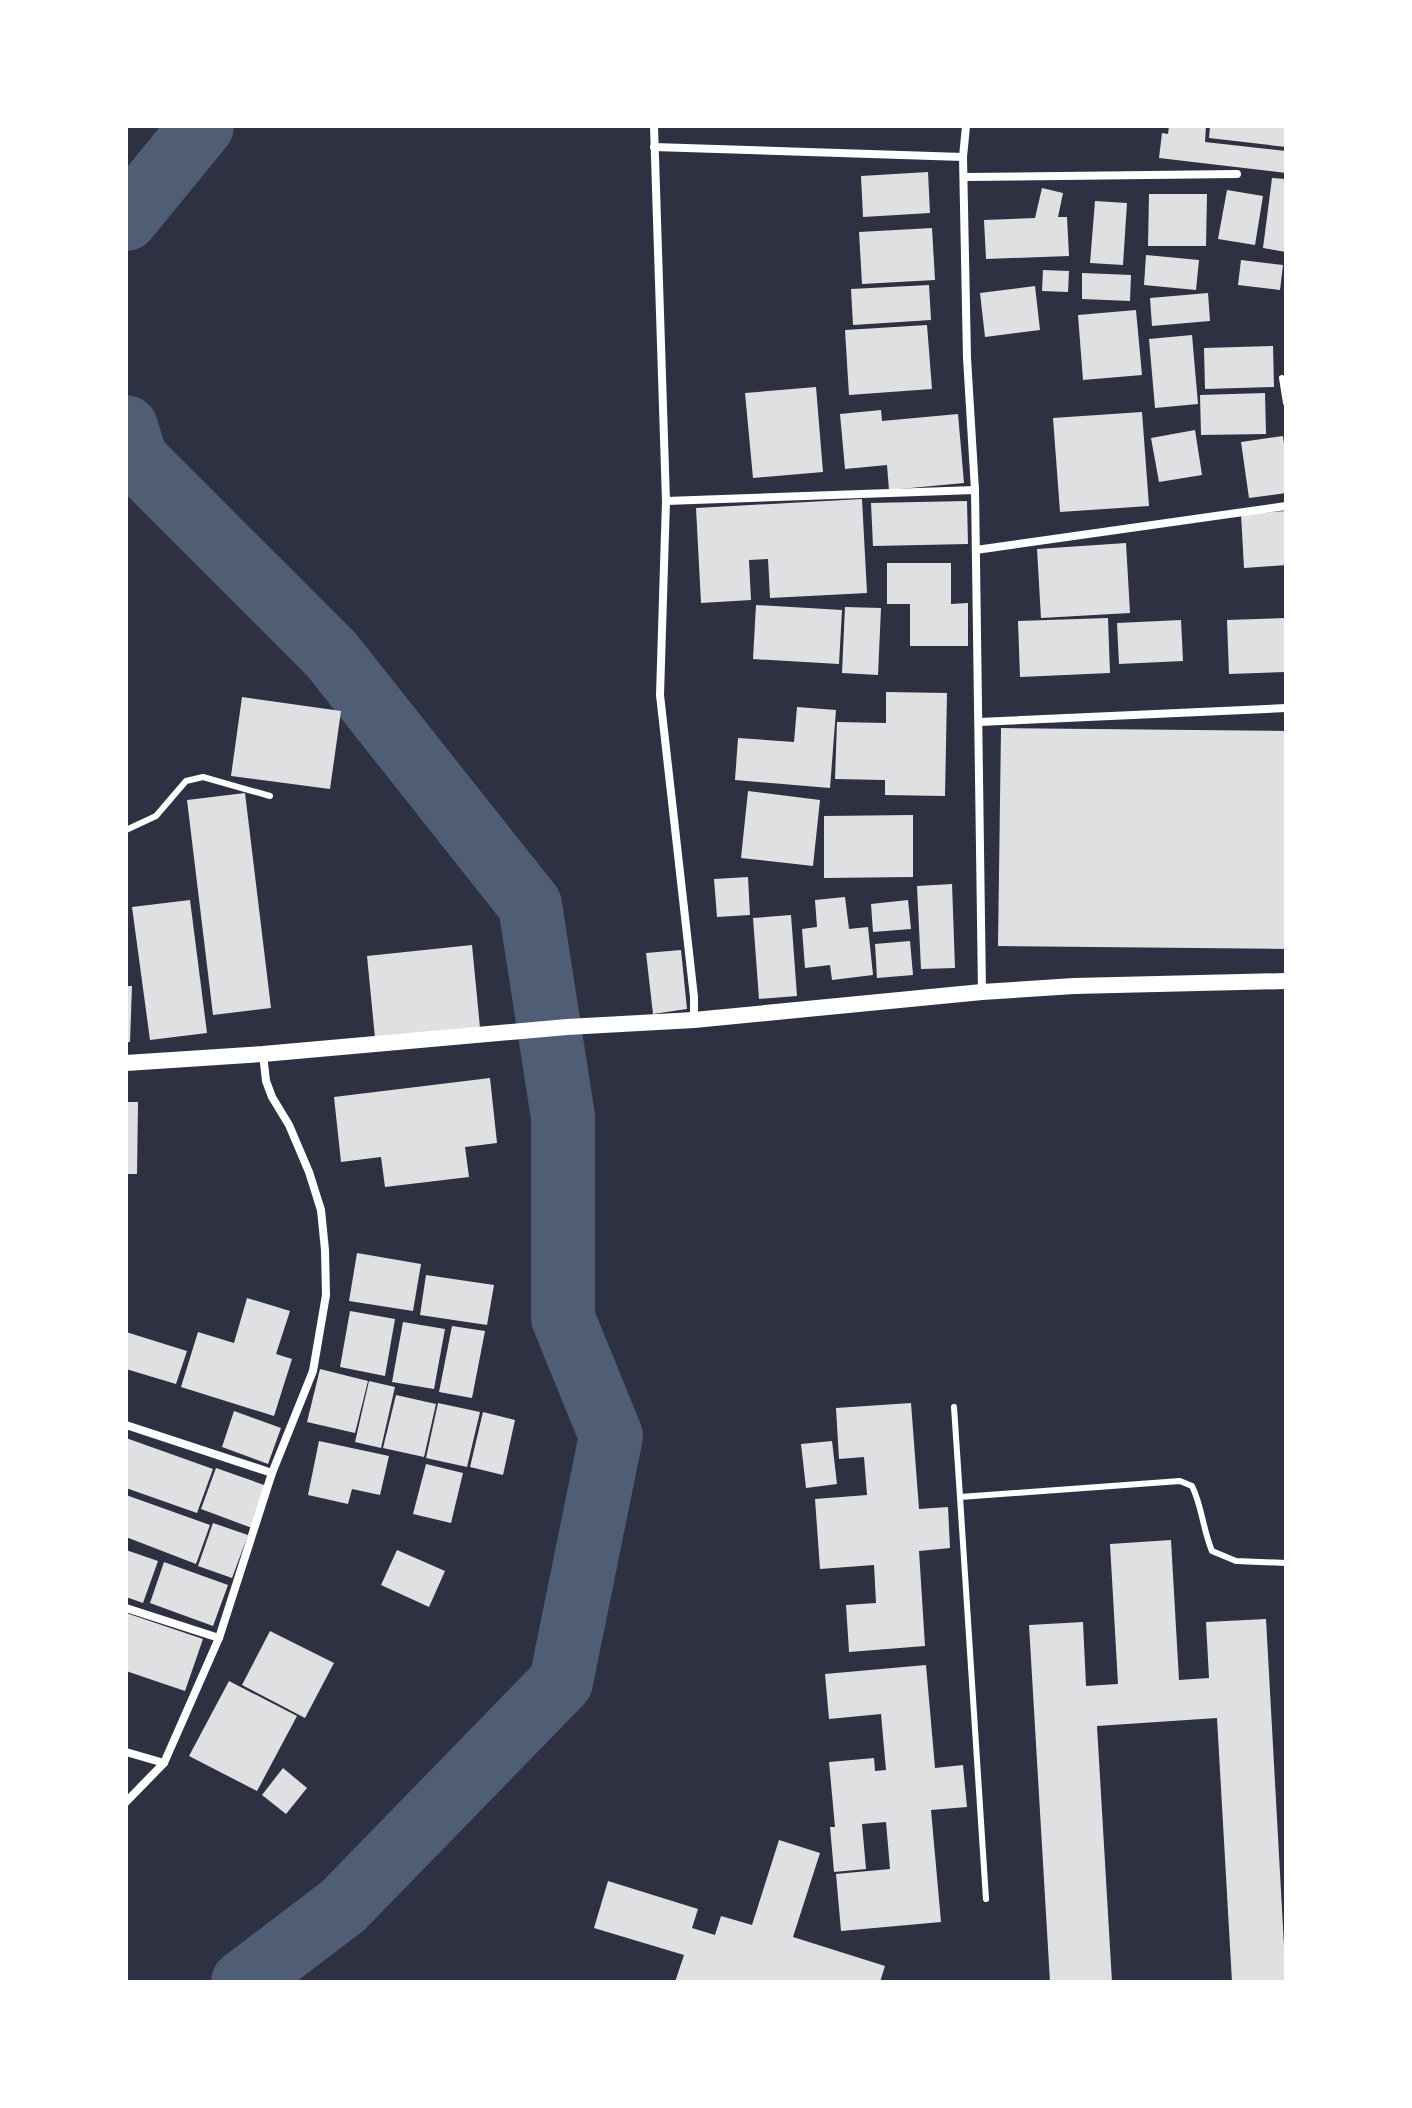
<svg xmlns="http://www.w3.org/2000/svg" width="1412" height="2108" font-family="'DM Sans',sans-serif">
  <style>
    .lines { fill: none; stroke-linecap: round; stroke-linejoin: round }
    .river { stroke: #4f5d75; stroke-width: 64 }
    .building { fill: #e0e0e3 }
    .service { stroke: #fff; stroke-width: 6 }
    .minor { stroke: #fff; stroke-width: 8 }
    .secondary { stroke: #fff; stroke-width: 16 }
  </style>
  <rect width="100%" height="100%" fill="#2d3142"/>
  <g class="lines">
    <g class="river">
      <polyline points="126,219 202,126"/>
      <polyline points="126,427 136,459 331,654 530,905 563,1117 563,1318 611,1436 561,1682 343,1906 243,1982"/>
    </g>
  </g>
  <g class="building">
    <polygon points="1169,126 1206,126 1205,142 1286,151 1286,173 1159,158 1162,133 1168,134"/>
    <polygon points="1210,126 1286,126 1286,147 1209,138"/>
    <polygon points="928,172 930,213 863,217 861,176"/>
    <polygon points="1272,178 1286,179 1286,252 1263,248"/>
    <polygon points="1042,188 1063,193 1058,217 1067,217 1069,256 986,259 984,220 1035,218"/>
    <polygon points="1227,190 1263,196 1255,245 1218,239"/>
    <polygon points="1149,194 1207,194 1206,246 1148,246"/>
    <polygon points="1095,201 1127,203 1123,265 1090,263"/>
    <polygon points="932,228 935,280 862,284 859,232"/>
    <polygon points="1146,255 1199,260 1196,290 1144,285"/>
    <polygon points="1241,260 1283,265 1280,290 1238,285"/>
    <polygon points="1043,270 1069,271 1068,292 1042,291"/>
    <polygon points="1082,273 1131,275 1130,301 1082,299"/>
    <polygon points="929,285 931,320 853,325 851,289"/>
    <polygon points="1035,286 1040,330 985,337 980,293"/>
    <polygon points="1208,293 1210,321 1152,326 1150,298"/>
    <polygon points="1136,310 1142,375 1083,380 1078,315"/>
    <polygon points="927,325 932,389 849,395 845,330"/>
    <polygon points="1192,335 1198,404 1155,408 1149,339"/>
    <polygon points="1273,346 1274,387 1205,389 1204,348"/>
    <polygon points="816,387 823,472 753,478 745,393"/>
    <polygon points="1265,393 1266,434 1201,435 1200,395"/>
    <polygon points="881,410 882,421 958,414 964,483 889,490 887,465 845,469 840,414"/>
    <polygon points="1142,412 1149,506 1060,512 1053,418"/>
    <polygon points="1195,430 1202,475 1159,482 1151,438"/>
    <polygon points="1283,436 1286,458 1286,493 1249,498 1241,442"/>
    <polygon points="862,499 867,593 770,598 768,559 749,560 751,600 701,603 696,508"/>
    <polygon points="967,501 968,544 873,546 871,503"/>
    <polygon points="1286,511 1286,565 1244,568 1241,514"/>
    <polygon points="1126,543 1130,613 1041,618 1037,549"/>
    <polygon points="887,563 951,563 951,604 968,603 968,646 910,646 910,604 887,604"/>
    <polygon points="756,605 842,610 839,664 753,659"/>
    <polygon points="845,607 881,608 878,675 842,673"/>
    <polygon points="1108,618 1110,673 1020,677 1018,621"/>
    <polygon points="1286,618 1286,672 1229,674 1227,620"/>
    <polygon points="1181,620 1183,661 1119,664 1117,623"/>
    <polygon points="886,692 947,693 945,796 885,795 885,780 835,779 837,722 886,723"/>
    <polygon points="242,697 341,711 330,789 231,776"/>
    <polygon points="797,707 836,710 830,788 735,780 738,738 794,742"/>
    <polygon points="1001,728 1286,731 1286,949 998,946"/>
    <polygon points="748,791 820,800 813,866 741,858"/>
    <polygon points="245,793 271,1008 213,1015 187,800"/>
    <polygon points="913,815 913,877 824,878 824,816"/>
    <polygon points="748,877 750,915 717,917 714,879"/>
    <polygon points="952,884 955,968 921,969 917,886"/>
    <polygon points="845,897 849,929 868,927 873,975 832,980 830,965 805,968 802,929 817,927 815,900"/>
    <polygon points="190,900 207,1033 150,1040 132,907"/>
    <polygon points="908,900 911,929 873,932 871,904"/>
    <polygon points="791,915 797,996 759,999 753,918"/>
    <polygon points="910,941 913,975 877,978 875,944"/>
    <polygon points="472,945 480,1028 375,1038 367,956"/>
    <polygon points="681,950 687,1009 653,1014 646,953"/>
    <polygon points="126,986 132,986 130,1042 126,1042"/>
    <polygon points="490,1078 497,1143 465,1147 469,1177 385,1187 381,1157 341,1162 334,1097"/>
    <polygon points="126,1102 138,1102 137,1174 126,1174"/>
    <polygon points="357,1253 421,1264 413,1311 349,1301"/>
    <polygon points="426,1275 494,1285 487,1325 420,1315"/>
    <polygon points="247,1298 290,1311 276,1354 292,1359 274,1416 181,1387 198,1332 234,1343"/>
    <polygon points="350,1311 395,1319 385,1376 340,1367"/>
    <polygon points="403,1322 445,1329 434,1389 392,1382"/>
    <polygon points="452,1326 485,1331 472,1398 439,1392"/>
    <polygon points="126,1332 187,1351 176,1384 126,1369"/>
    <polygon points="320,1369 368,1381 355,1433 307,1422"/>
    <polygon points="369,1381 395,1387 381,1448 355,1442"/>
    <polygon points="396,1395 436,1404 424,1457 383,1448"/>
    <polygon points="438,1403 480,1412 467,1467 426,1458"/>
    <polygon points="911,1403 919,1509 948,1507 950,1548 919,1551 925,1646 849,1652 846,1605 876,1603 874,1565 820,1569 815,1499 867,1495 864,1457 839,1459 836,1408"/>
    <polygon points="234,1411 281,1428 268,1464 222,1447"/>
    <polygon points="483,1412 515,1420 503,1475 470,1467"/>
    <polygon points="126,1438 213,1469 197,1513 126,1488"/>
    <polygon points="319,1441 389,1456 380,1495 352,1489 348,1504 308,1495"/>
    <polygon points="832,1441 837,1484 806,1488 801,1444"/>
    <polygon points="426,1464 463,1473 451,1523 413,1514"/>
    <polygon points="216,1468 267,1486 252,1528 201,1509"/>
    <polygon points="126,1495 210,1525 196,1564 126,1537"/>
    <polygon points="213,1523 248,1535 232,1578 198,1566"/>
    <polygon points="1171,1540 1179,1680 1209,1678 1206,1622 1266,1619 1286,1982 1232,1982 1217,1718 1097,1726 1112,1982 1050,1982 1029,1625 1083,1622 1086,1686 1118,1684 1110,1544"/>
    <polygon points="126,1550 158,1561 143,1603 126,1597"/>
    <polygon points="397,1550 445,1571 429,1607 381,1585"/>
    <polygon points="164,1562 228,1585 213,1626 150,1603"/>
    <polygon points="126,1613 203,1639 185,1691 126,1671"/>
    <polygon points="270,1631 334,1663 305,1718 242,1685"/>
    <polygon points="926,1665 935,1768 963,1765 967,1807 931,1810 941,1922 841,1931 836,1874 890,1869 886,1822 862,1824 866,1869 834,1872 830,1827 835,1827 829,1762 874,1758 875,1771 886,1770 881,1714 829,1719 825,1674"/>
    <polygon points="229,1681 297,1716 257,1791 189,1756"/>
    <polygon points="283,1768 307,1788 286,1814 262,1795"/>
    <polygon points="779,1840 820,1853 793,1937 885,1966 880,1982 675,1982 684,1955 594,1928 608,1881 698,1909 692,1928 715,1935 721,1916 752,1925"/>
  </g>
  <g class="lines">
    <g class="service">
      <polyline points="1282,378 1286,403"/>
      <polyline points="126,830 156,816 186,781 203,777 270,796"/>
      <polyline points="954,1407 960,1497"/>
      <path d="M 986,1899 L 960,1497 L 1180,1481 L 1192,1486 C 1202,1506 1203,1530 1212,1551 L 1236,1561 L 1286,1563"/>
    </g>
    <g class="minor">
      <polyline points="654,126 666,501 660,695 694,997 694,1020"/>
      <polyline points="966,126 963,157 967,358 975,490 982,992"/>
      <polyline points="654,147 963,157"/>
      <polyline points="964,177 1237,174"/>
      <polyline points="666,501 975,490"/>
      <polyline points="976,550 1286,506"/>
      <polyline points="979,722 1286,708"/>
      <polyline points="126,1425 272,1473"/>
      <polyline points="126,1608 219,1638"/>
      <polyline points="126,1752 164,1763 219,1638 272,1473 313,1371 326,1295 325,1250 321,1210 309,1172 289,1125 272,1097 266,1081 263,1054"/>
      <polyline points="126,1802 164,1763"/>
    </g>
    <polyline class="secondary" points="126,1063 263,1054 567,1027 694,1020 982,992 1074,986 1286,981"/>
  </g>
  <rect width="1412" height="2108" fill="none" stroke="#ffffff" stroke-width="256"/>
</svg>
